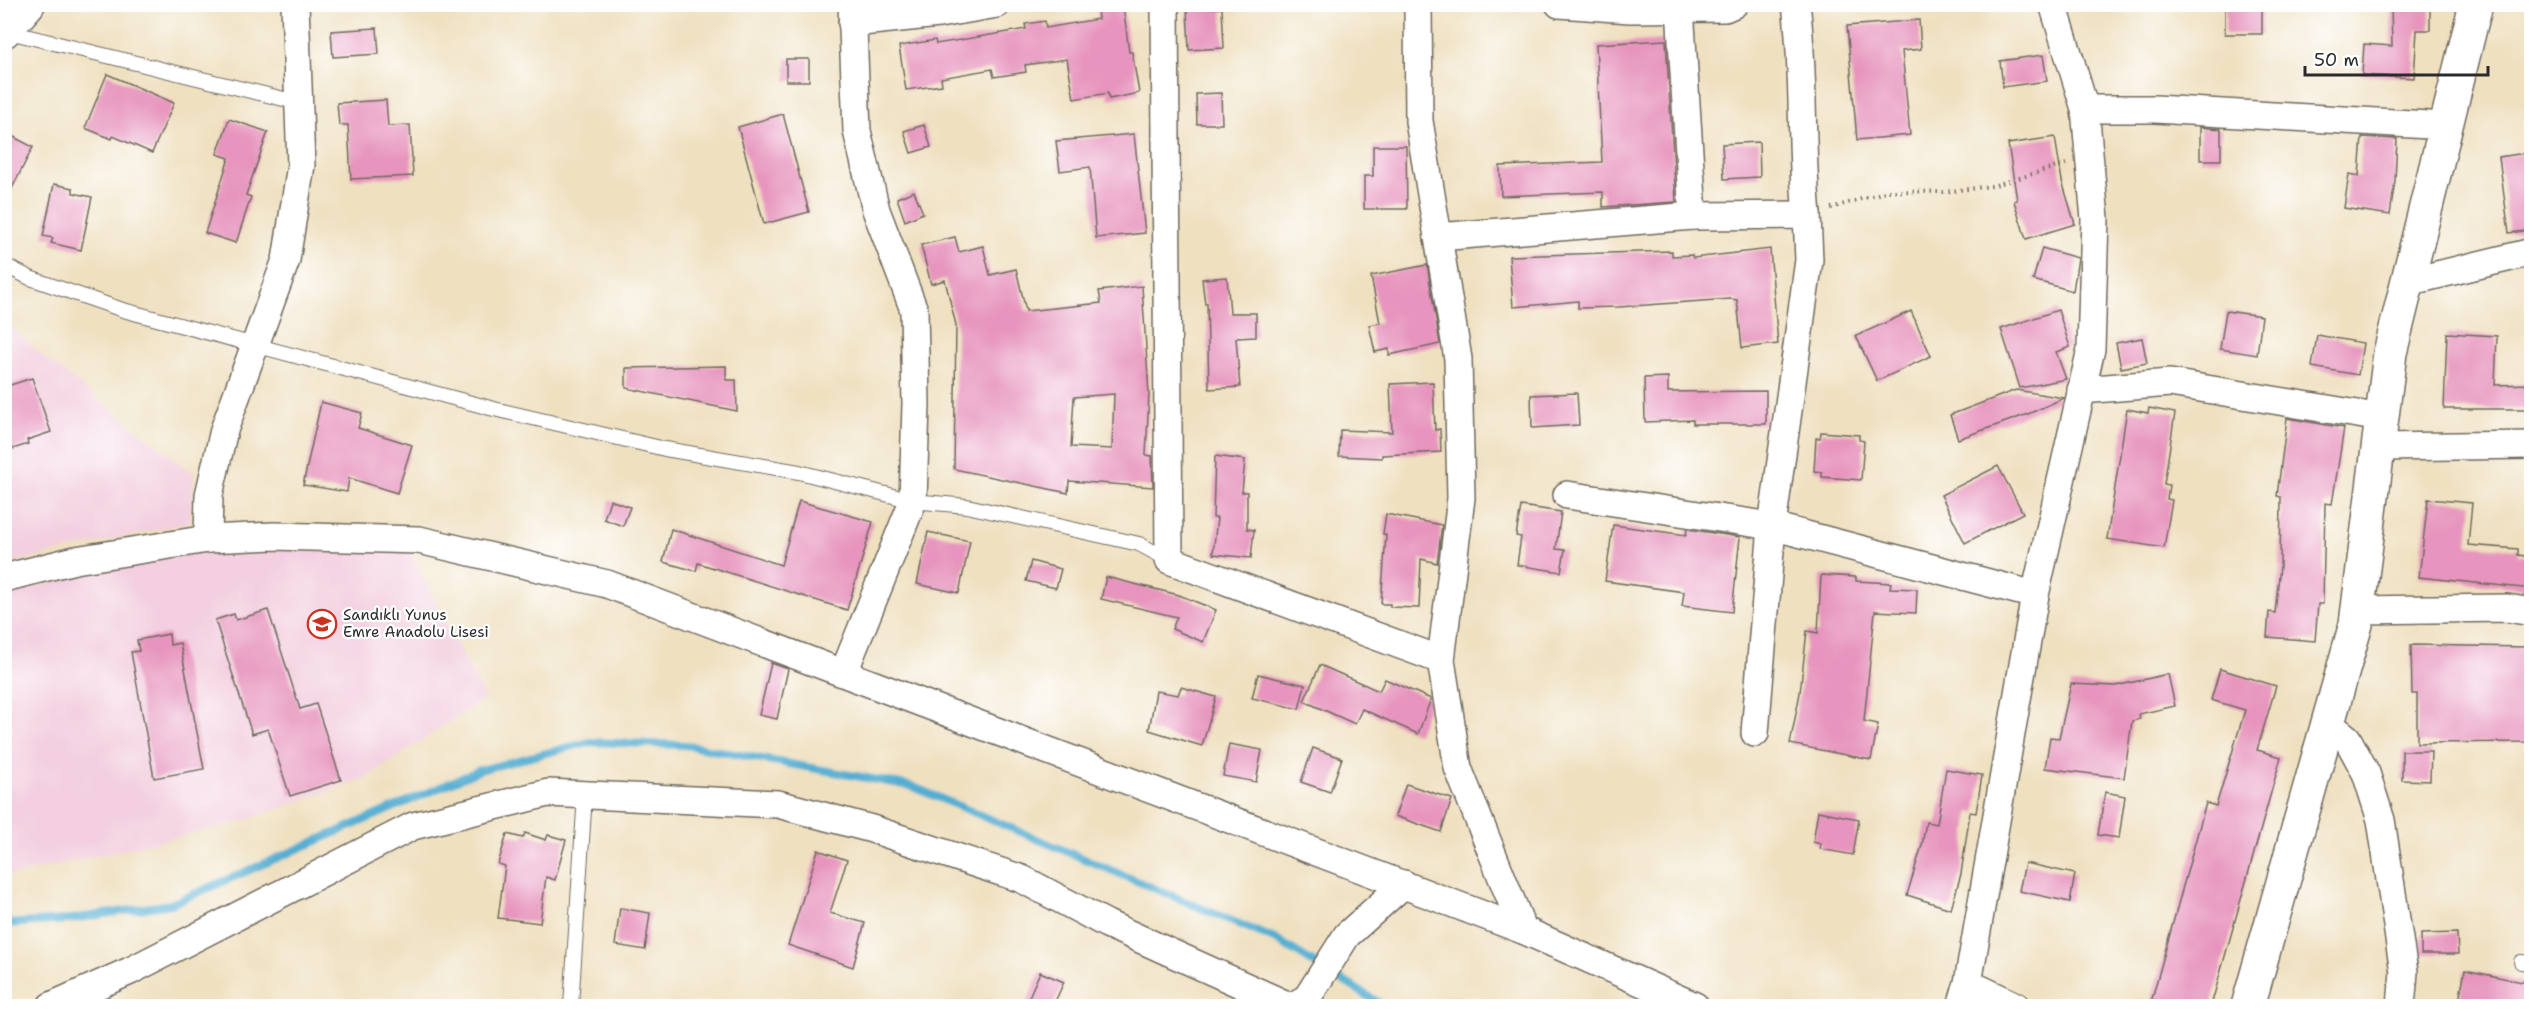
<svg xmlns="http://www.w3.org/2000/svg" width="2536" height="1011" font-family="'Shantell Sans',sans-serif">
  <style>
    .built { fill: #f3cfdf }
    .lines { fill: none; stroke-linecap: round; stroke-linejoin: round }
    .stream { stroke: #55aed2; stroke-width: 8 }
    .building { fill: #e795be; fill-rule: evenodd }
    .service-casing { stroke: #706a5f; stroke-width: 16 }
    .minor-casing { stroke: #706a5f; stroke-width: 30 }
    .tertiary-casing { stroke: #706a5f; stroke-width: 36 }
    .path { stroke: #706a5f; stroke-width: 4; stroke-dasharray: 1.5 4.5; stroke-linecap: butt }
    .service { stroke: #fff; stroke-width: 14 }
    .minor { stroke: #fff; stroke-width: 27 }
    .tertiary { stroke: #fff; stroke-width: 33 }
    .labels { text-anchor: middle; stroke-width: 4.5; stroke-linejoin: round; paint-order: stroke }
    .poi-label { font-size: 15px; fill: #2b2b2b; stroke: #fff; text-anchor: start }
  </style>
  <rect width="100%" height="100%" fill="#fff"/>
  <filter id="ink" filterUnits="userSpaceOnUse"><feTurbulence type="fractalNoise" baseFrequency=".0167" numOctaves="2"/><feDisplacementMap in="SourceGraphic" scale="12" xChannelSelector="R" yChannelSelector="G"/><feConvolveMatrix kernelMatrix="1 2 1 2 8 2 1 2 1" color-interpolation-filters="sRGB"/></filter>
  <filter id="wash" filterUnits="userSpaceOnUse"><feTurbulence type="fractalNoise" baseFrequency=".008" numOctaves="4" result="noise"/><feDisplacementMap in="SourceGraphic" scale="24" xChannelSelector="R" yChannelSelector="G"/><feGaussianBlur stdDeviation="1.35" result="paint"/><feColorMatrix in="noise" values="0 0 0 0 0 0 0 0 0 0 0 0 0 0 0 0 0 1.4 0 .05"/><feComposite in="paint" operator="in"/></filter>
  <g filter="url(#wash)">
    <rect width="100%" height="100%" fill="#efe0c0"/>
    <g class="built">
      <polygon points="4,319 35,350 194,474 190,522 5,564"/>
      <polygon points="406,545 485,698 367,777 237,823 5,877 4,594 183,551"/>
    </g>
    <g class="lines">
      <polyline class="stream" points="4,924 66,920 171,904 480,770 589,742 685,745 911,786 1277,940 1384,1006"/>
    </g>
    <g id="blocks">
      <g class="building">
        <rect x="2225" y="4" width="37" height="30"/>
        <polygon points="2391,4 2430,4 2430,30 2417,30 2414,78 2362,75 2364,44 2392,46"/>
        <polygon points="1123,5 1129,52 1132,52 1139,93 1109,99 1108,93 1074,99 1067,59 1025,65 1026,72 994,77 992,69 941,78 942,85 906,90 899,46 935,40 936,44 1026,29 1025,24 1045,21 1046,28 1098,19 1097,9"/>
        <polygon points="1222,8 1224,48 1189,50 1187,9"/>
        <polygon points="1919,20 1921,49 1902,51 1910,135 1857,140 1847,26"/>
        <polygon points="377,28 379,54 333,57 331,31"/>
        <polygon points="1666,40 1676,202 1603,207 1603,192 1501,196 1500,166 1602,162 1596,44"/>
        <polygon points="2043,55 2047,81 2003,87 2000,61"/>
        <rect x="786" y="59" width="23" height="22"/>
        <polygon points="107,74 174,103 152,153 113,136 112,139 85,128"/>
        <polygon points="1221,93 1222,124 1197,124 1196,94"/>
        <polygon points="386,100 388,126 410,125 413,176 351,179 348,125 339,125 337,103"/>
        <polygon points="783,114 809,212 764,224 738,127"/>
        <polygon points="229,119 268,132 246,195 251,197 236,243 205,233 229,158 217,154"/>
        <polygon points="924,125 931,147 911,153 904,131"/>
        <polygon points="2200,127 2221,129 2221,160 2200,160"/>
        <polygon points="4,132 33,147 4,204"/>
        <polygon points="1134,134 1145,233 1096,238 1090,167 1060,171 1056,141"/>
        <polygon points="2055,137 2062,181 2075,224 2026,239 2014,201 2017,200 2008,144"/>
        <polygon points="2362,137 2397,139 2395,181 2390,215 2344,208 2349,174 2359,176"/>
        <polygon points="1759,142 1760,177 1724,179 1722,144"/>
        <polygon points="1373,146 1406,146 1407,209 1364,209 1364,176 1373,176"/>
        <polygon points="2532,152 2532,230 2509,233 2499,157"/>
        <polygon points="54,184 73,188 73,193 92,197 81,250 51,243 53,238 43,236"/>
        <polygon points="914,191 923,213 905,221 897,198"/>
        <path d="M 955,237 L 959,252 L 983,246 L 990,275 L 1016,269 L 1026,311 L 1101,303 L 1099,291 L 1142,286 L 1149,394 L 1146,455 L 1152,456 L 1153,487 L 1069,481 L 1068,493 L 954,469 L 956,325 L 945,280 L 931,284 L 921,245 ZM 1114,394 L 1112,449 L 1071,447 L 1074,397 Z"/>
        <polygon points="2042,248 2078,258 2073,291 2033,280"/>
        <polygon points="1770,249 1778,344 1742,348 1737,300 1730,299 1619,307 1578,308 1578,301 1513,307 1509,256 1672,251 1672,256 1692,255 1693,258"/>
        <polygon points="1427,265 1440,344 1389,355 1389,349 1375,352 1369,325 1380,323 1371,276"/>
        <polygon points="1227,277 1230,313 1256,313 1256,337 1236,338 1240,387 1209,389 1207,303 1205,304 1202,279"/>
        <polygon points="2058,310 2070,347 2056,352 2066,379 2020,388 2001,329"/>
        <polygon points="1911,311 1931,356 1877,381 1856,336"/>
        <polygon points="2226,311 2262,316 2257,355 2220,349"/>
        <polygon points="2447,333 2497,336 2495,385 2532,384 2532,409 2444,409"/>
        <polygon points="2317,335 2363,343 2358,375 2312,367"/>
        <polygon points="2142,338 2147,363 2121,368 2116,343"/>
        <polygon points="726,366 726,380 736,380 737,411 626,388 626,368"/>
        <polygon points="1668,377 1668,392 1766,391 1766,424 1693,424 1693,420 1645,422 1644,378"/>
        <polygon points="32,378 51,432 27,440 28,444 4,452 4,387"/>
        <polygon points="1433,382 1435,430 1440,429 1441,452 1382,455 1382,458 1339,456 1340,430 1392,432 1390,384"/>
        <polygon points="2016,390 2064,398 2028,414 1958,439 1950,415"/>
        <polygon points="1577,393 1579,425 1532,428 1531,395"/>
        <polygon points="321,402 362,413 358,428 412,445 397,493 349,478 347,492 303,485"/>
        <polygon points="2149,408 2175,413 2164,484 2169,485 2167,499 2172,500 2164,548 2107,539 2127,409 2148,413"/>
        <polygon points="2287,418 2344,428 2332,504 2325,503 2323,604 2318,604 2315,641 2267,637 2269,612 2275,613 2280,566 2281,497 2277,496"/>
        <polygon points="1821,432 1859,435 1859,440 1864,441 1861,480 1822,477 1822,472 1814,471 1816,438 1820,438"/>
        <polygon points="1215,456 1245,460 1242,492 1247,492 1247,529 1254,530 1251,558 1213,554 1217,518 1213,518"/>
        <polygon points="1998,466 2023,513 1965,543 1941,495"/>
        <polygon points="2428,499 2472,503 2468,545 2518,549 2518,555 2532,557 2532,589 2419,577"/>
        <polygon points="610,500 630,507 623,526 604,519"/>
        <polygon points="799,501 873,522 847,610 698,563 696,571 663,562 671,529 781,565"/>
        <polygon points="1521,506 1561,512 1556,549 1565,550 1561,572 1517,565 1521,537 1516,536"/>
        <polygon points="1386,514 1442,525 1437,563 1421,559 1419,608 1390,607 1390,604 1381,604 1386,535 1383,534"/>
        <polygon points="1613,525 1686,535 1687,529 1740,537 1732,612 1682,606 1684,592 1605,581"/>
        <polygon points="928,532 970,541 959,593 917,584"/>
        <polygon points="1031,561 1061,569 1056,588 1026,581"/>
        <polygon points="1821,575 1856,577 1856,581 1891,583 1890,588 1917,589 1916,613 1875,611 1864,721 1878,724 1871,760 1790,744 1800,693 1807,631 1818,633"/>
        <polygon points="1106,577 1179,595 1216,610 1203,642 1172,629 1177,617 1101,599"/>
        <polygon points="268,610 300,709 316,704 341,780 290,796 268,729 252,734 215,620 234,614 236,620"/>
        <polygon points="169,634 170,645 180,643 204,769 154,778 131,652 139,651 137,640"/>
        <polygon points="2411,645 2527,647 2526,708 2531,708 2531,742 2417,743 2417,694 2412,694"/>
        <polygon points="771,663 788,669 777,719 759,715"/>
        <polygon points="1320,665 1379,691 1385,679 1431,699 1418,734 1362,709 1355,724 1304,701"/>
        <polygon points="2220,669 2276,686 2257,750 2281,757 2211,1006 2150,1006 2206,803 2216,806 2245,710 2211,700"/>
        <polygon points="1258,674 1305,685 1299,709 1252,698"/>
        <polygon points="2168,674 2175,706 2139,714 2140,719 2132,721 2124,778 2045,768 2050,737 2059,738 2071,684 2116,686"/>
        <polygon points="1181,687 1216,697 1202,746 1149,730 1156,691 1178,695"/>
        <polygon points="1229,744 1262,750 1256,782 1223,776"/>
        <polygon points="1313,748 1342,758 1330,792 1301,782"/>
        <polygon points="2402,751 2431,751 2430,781 2402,780"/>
        <polygon points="1946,769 1982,775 1976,813 1970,812 1961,874 1951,909 1907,895 1922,845 1926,822 1937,824"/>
        <polygon points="1406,784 1452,799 1441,832 1395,816"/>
        <polygon points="2105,792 2125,796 2119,838 2098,835"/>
        <polygon points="1818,811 1859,819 1853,855 1820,849 1821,844 1813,842"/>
        <polygon points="525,833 546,840 548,835 566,840 555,880 546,877 540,923 498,918 505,866 498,864 507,834 523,838"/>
        <polygon points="818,850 847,860 830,913 865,923 853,967 788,945"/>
        <polygon points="2025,863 2075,874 2070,902 2019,891"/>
        <polygon points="620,908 650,913 645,950 615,945"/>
        <polygon points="2457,933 2458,954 2421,954 2421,934"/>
        <polygon points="2465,970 2532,984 2532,1006 2458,1006"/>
        <polygon points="1040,972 1064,982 1053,1006 1025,1006"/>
      </g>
    </g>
  </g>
  <g filter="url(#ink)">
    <use href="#blocks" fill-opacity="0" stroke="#706a5f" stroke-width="1.5"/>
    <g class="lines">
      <g class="service-casing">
        <g id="service">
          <polyline points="5,31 300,103"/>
          <polyline points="4,265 30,278 123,310 494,409 665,449 799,472 913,501 967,506 1139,544 1169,560"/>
          <polyline points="2521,962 2532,963"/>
          <polyline points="571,1006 585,795"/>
        </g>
      </g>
      <g class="minor-casing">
        <g id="minor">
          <polyline points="1165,4 1169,560 1441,660"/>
          <polyline points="1418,4 1419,121 1458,359 1461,498 1441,660 1458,768 1523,930"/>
          <polyline points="1559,4 1630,9 1725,8 1734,4"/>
          <path d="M 1796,4 C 1805,75 1800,145 1807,215"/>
          <polyline points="1680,8 1693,216"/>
          <polyline points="852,23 939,14 997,4"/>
          <polyline points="2085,109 2155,109 2446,126"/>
          <polyline points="1438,237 1693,216 1807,215 1809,260 1772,526 1755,733"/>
          <polyline points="2408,282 2532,252"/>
          <polyline points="2081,390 2170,383 2382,418"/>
          <polyline points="2378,447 2532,445"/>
          <polyline points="1567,495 1772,526 2035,595"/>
          <polyline points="208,539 209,495 224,430 286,260 301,165 295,4"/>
          <polyline points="4,578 75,560 208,539 274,536 419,540 607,584 1523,930 1695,1006"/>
          <polyline points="2358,610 2507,608 2532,612"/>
          <polyline points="844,672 913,501 916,404 914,310 876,210 857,131 852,4"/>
          <polyline points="2328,723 2347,738 2366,773 2381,820 2404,972 2401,1006"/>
          <polyline points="1968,983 2016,1006"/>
          <polyline points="51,1006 130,971 413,826 548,793 778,804 872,829 1022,879 1107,924 1289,1006"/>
          <polyline points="1293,1006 1307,998 1347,935 1404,884"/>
          <polyline points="1961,1006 1968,983 2035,595 2091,349 2095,219 2085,109 2053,4"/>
        </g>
      </g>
      <g class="tertiary-casing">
        <g id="tertiary">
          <polyline points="4,31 28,4"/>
          <polyline points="2248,1006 2356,624 2390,353 2476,4"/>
        </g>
      </g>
      <polyline class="path" points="1831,208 1888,191 1943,192 1992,186 2066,164"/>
      <use href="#service" class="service"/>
      <use href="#minor" class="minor"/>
      <use href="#tertiary" class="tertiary"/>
    </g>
  </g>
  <defs>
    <g id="school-ring" transform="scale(1.5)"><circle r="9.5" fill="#fff" stroke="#c8321e" stroke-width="1.5"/><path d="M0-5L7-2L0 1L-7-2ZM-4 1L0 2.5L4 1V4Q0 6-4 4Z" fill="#c8321e"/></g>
  </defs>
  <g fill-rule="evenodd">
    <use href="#school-ring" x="322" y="624"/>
  </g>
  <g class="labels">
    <g class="poi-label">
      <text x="343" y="620">Sandıklı Yunus<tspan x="343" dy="17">Emre Anadolu Lisesi</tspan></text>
    </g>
  </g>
  <rect width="2536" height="1011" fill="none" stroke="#fff" stroke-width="24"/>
  <path d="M2305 66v9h183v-9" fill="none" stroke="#2b2b2b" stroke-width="3"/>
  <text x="2314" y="66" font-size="18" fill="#2b2b2b" stroke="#ffffff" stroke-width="4.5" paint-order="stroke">50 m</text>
</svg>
